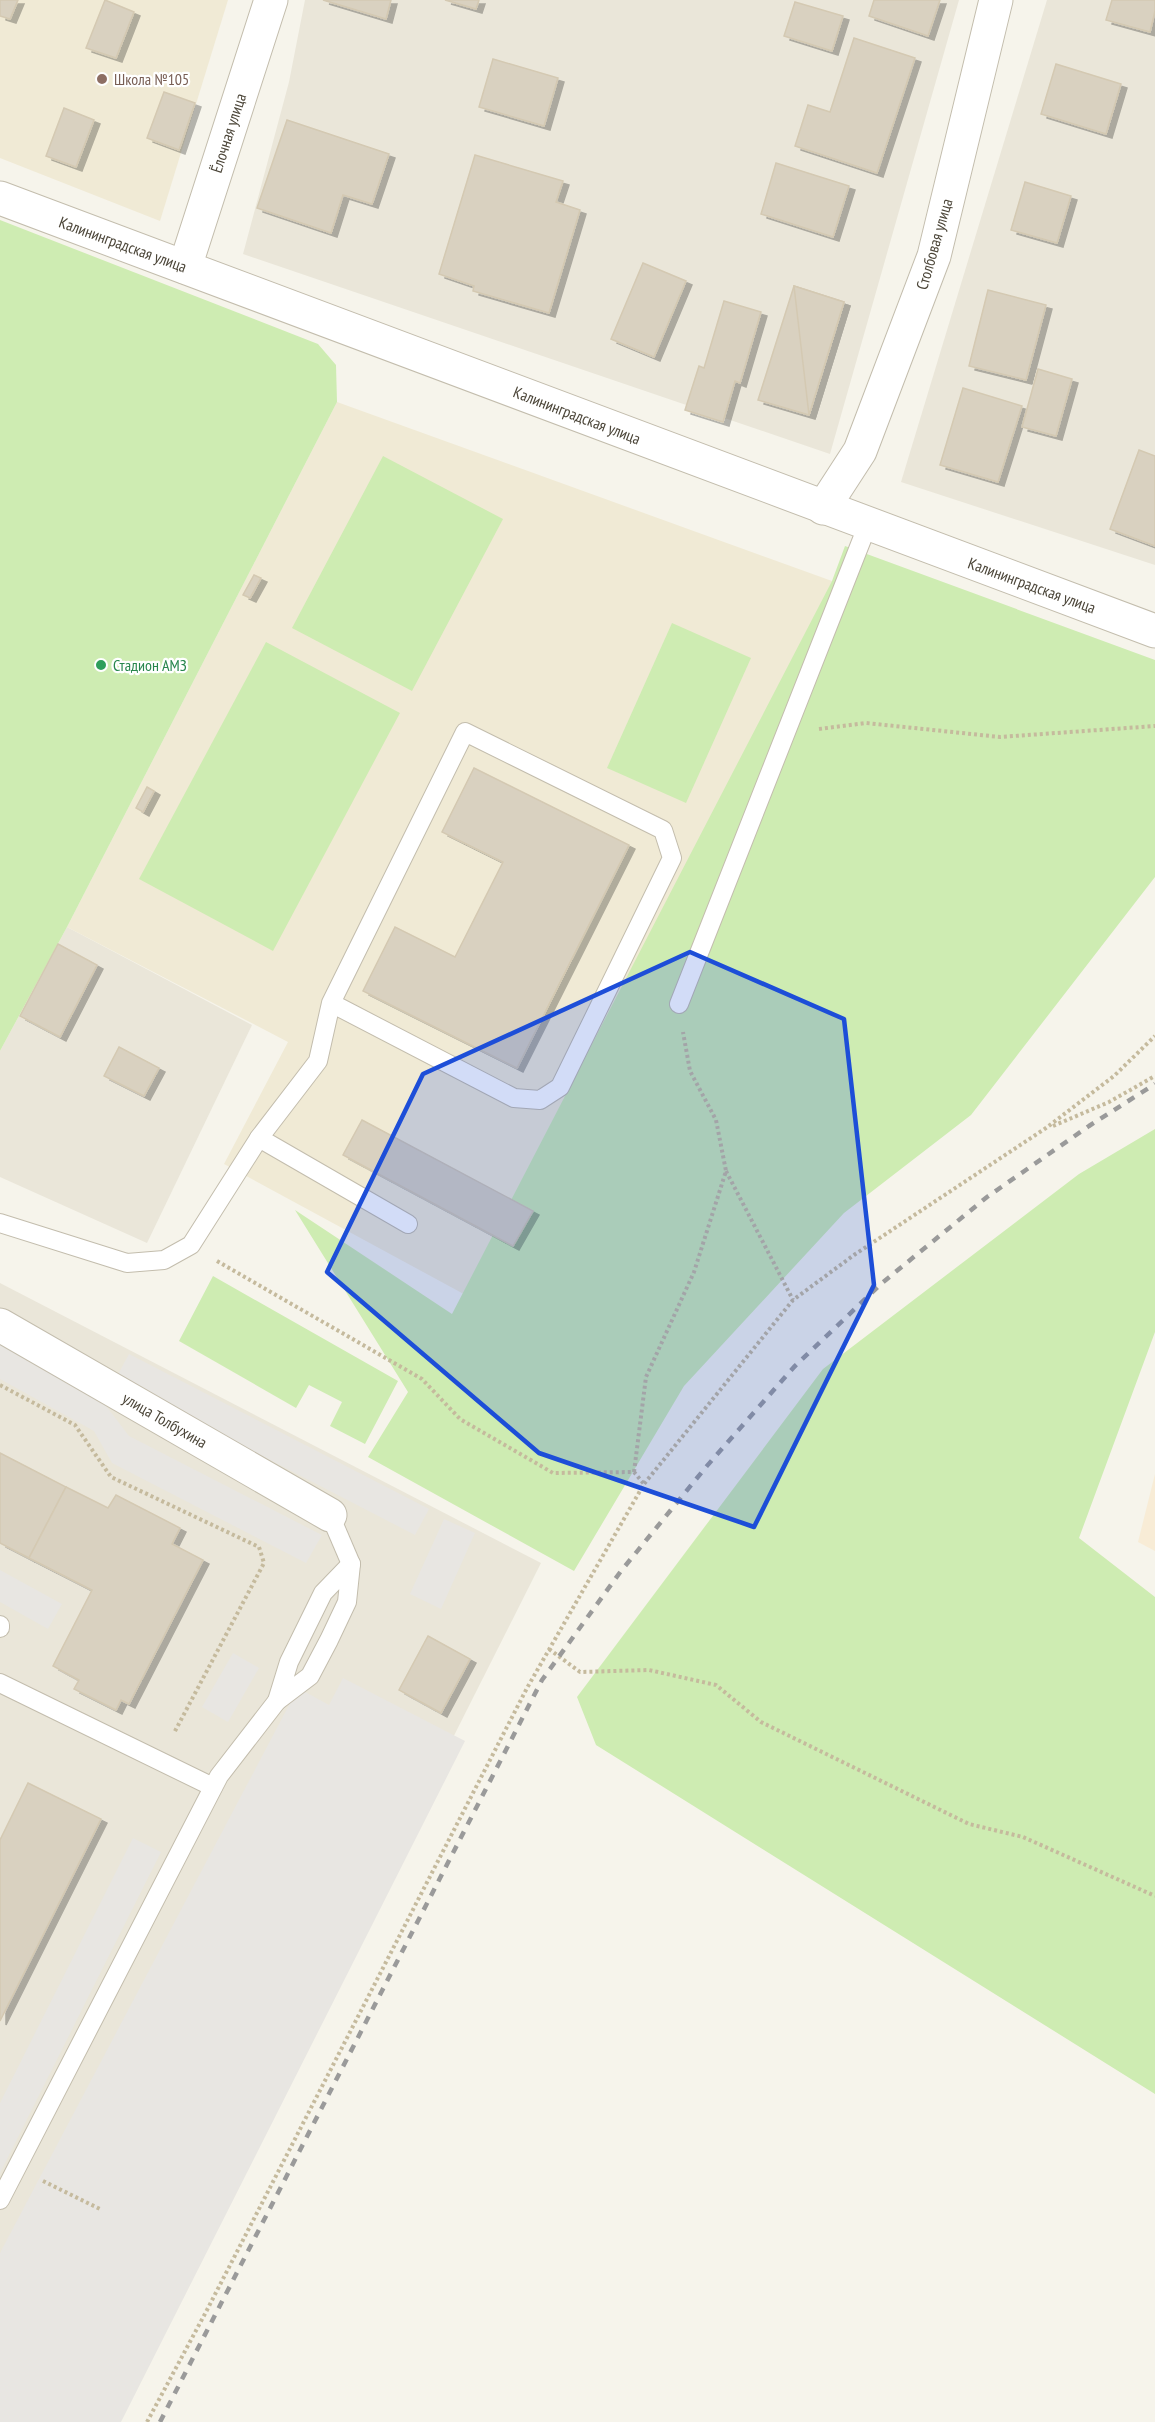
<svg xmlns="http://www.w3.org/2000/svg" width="1155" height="2422" font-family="'PT Sans Narrow',sans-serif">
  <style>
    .residential { fill: #eae6d9 }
    .commercial { fill: #f8ecd6 }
    .education { fill: #f0ead5 }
    .green { fill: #ceecb2 }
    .parking { fill: #e8e6e2 }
    .building { fill: #d9d1c0; stroke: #d4c9b2; stroke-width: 1.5; filter: url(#shadow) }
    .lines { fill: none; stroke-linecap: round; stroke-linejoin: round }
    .service-casing { stroke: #c3bdad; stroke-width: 20 }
    .minor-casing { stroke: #c3bdad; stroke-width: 35 }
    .path { stroke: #c5ba9d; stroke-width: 4; stroke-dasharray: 3 3; stroke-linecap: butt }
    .service { stroke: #fff; stroke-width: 18 }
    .minor { stroke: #fff; stroke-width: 33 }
    .rail { stroke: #9a9a9a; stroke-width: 4.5; stroke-dasharray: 8 8; stroke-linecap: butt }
    .marked { fill: #1d4ed8; fill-opacity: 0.2; stroke: #1d4ed8; stroke-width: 4.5; stroke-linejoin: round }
    .education-dot { fill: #8d6e63; stroke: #fff; stroke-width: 2 }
    .leisure-dot { fill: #2e9e5b; stroke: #fff; stroke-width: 2 }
    .labels { text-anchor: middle; stroke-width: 4.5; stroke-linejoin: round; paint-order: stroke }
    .education-label { font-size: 16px; fill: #785e54; stroke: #fff; text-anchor: start }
    .street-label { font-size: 16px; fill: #4b4538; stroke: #fff }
    .leisure-label { font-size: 16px; fill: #27864d; stroke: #fff; text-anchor: start }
  </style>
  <defs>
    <filter id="shadow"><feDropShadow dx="6" dy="4" stdDeviation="0" flood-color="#0004"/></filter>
  </defs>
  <rect width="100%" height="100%" fill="#f6f4eb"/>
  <g class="residential">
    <polygon points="305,0 959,0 830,454 243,254 289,82"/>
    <polygon points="1047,0 1155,0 1155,565 901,482"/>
    <polygon points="67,927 252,1025 147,1243 0,1177 0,1051"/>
    <polygon points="0,1283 541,1563 108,2422 0,2422"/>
  </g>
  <polygon class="commercial" points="1155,1474 1155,1551 1138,1542"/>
  <g class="education">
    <polygon points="0,0 228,0 160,221 0,158"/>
    <polygon points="337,402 832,581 508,1318 224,1164 288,1042 67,927"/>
  </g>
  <g class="green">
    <polygon points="0,220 318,344 336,365 337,402 67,927 0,1051"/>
    <polygon points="383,456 503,519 412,691 292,628"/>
    <polygon points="845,546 1155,660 1155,877 971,1115 844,1213 684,1386 574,1571 368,1457 408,1392 295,1210 452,1314 832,581"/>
    <polygon points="672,623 751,658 686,803 607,768"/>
    <polygon points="266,642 400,713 273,951 139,879"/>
    <polygon points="1155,1129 1155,1332 1079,1538 1155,1597 1155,2094 596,1745 577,1697 823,1369 1079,1174"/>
    <polygon points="213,1276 398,1381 365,1444 330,1426 342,1402 309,1385 296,1408 179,1341"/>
  </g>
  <g class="parking">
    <polygon points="0,1344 100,1398 129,1436 322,1535 306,1563 112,1463 94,1431 0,1379"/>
    <polygon points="129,1354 429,1509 415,1535 115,1380"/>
    <polygon points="444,1519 475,1533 441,1609 410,1594"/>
    <polygon points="0,1570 62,1604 48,1629 0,1602"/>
    <polygon points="233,1653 259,1668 228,1722 202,1707"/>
    <polygon points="343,1678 465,1741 121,2422 0,2422 0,2253 298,1688 329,1705"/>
    <polygon points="133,1838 161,1852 0,2173 0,2103"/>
  </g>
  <g class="building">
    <polygon points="0,0 18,0 10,19 0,16"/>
    <polygon points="105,0 134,12 116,58 86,48"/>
    <polygon points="323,0 391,0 386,19"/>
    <polygon points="445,0 479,0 476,9"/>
    <polygon points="874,0 940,0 928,36 869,16"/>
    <polygon points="1112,0 1155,0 1155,11 1150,32 1106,20"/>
    <polygon points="795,2 843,16 832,51 784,36"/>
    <polygon points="854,38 915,58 877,173 795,146 808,105 830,112"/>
    <polygon points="493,59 558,78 544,126 479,107"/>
    <polygon points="1056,64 1121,84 1106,134 1041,114"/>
    <polygon points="164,92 195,103 179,150 147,138"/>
    <polygon points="64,108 94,120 76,167 46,156"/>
    <polygon points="287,120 389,154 372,204 343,195 331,233 257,208"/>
    <polygon points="475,155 563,181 556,202 580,210 549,313 473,291 474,286 439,274"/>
    <polygon points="776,163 849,186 833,237 761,214"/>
    <polygon points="1025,182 1071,196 1057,243 1011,230"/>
    <polygon points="643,263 686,281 654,357 611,339"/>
    <polygon points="794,286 844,302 809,415 758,400"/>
    <polygon points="794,286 844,302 809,415"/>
    <polygon points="988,290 1046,305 1026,380 969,366"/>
    <polygon points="724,301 761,312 740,383 735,381 723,422 685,410 699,366 704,368"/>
    <polygon points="1038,369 1072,379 1056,436 1022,427"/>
    <polygon points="963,388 1022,406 998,482 940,465"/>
    <polygon points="1139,450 1155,456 1155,546 1110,529"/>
    <polygon points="254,575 261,578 250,598 243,595"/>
    <polygon points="474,768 629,845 517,1068 363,991 395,927 455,957 503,862 442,832"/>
    <polygon points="147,787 154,791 143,812 136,808"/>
    <polygon points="58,944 97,965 60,1037 20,1016"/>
    <polygon points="119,1047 159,1068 144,1096 104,1076"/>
    <polygon points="362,1120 533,1211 513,1246 343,1155"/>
    <polygon points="0,1453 66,1487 29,1558 0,1543"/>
    <polygon points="66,1487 108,1508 116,1495 180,1528 172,1544 203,1560 129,1704 121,1700 116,1710 74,1689 79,1680 53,1666 92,1590 29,1558"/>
    <polygon points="428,1636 470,1659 441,1713 399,1690"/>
    <polygon points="28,1783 101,1819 0,2021 0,1840"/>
  </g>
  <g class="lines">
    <g class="service-casing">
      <g id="service">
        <polyline points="679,1004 868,524"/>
        <polyline points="259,1138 408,1224"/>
        <polyline points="0,1223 127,1263 164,1260 191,1245 259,1138 318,1061 331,1003 465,732 663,830 672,858 560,1087 540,1100 514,1098 331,1003"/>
        <polyline points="330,1515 351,1564"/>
        <polygon points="351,1564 347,1602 329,1640 310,1676 277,1701 289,1662 323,1593"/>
        <polyline points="0,1625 0,1628"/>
        <polyline points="0,1683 213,1787"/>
        <polyline points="0,2200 219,1776 277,1701"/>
      </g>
    </g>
    <g class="minor-casing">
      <g id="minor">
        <polyline points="0,198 1155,631"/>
        <polyline points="185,267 271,0"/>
        <polyline points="823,508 860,451 934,256 996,0"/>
        <polyline points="0,1325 330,1515"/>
      </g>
    </g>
    <g class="path">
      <polyline points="819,729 866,723 1000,737 1155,726"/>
      <polyline points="1053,1126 1109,1102 1155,1076"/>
      <polyline points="726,1171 793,1300"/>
      <polyline points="217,1261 422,1379 460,1419 553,1473 634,1472 644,1484"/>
      <polyline points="0,1385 75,1425 111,1477 259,1547 264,1563 174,1733"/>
      <polyline points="634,1472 646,1377 694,1272 726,1171 716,1120 690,1071 683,1032"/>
      <polyline points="549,1649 580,1672 649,1670 716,1685 761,1722 969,1824 1023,1837 1155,1896"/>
      <polyline points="43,2181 102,2210"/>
      <polyline points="147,2422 207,2310 527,1688 644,1484 793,1300 854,1255 1046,1128 1114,1076 1155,1036"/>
    </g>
    <use href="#service" class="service"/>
    <use href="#minor" class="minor"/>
    <polyline class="rail" points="160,2422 542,1680 621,1571 706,1467 794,1367 882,1283 987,1197 1089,1126 1155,1084"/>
  </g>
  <path class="marked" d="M 690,952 L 844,1019 L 874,1285 L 754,1527 L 539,1453 L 327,1272 L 423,1074 Z"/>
  <circle class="education-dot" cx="102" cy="79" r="6"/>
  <circle class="leisure-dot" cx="101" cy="665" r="6"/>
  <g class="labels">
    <g class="education-label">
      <text x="114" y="85">Школа №105</text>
    </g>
    <g class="street-label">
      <text transform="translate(228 133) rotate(-72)" y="6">Ёлочная улица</text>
      <text transform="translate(123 244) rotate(20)" y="6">Калининградская улица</text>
      <text transform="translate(934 244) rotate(-74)" y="6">Столбовая улица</text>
      <text transform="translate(577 415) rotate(21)" y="6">Калининградская улица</text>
      <text transform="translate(1032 585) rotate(20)" y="6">Калининградская улица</text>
      <text transform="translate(165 1420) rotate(30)" y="6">улица Толбухина</text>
    </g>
    <g class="leisure-label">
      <text x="113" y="671">Стадион АМЗ</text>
    </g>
  </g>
</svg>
